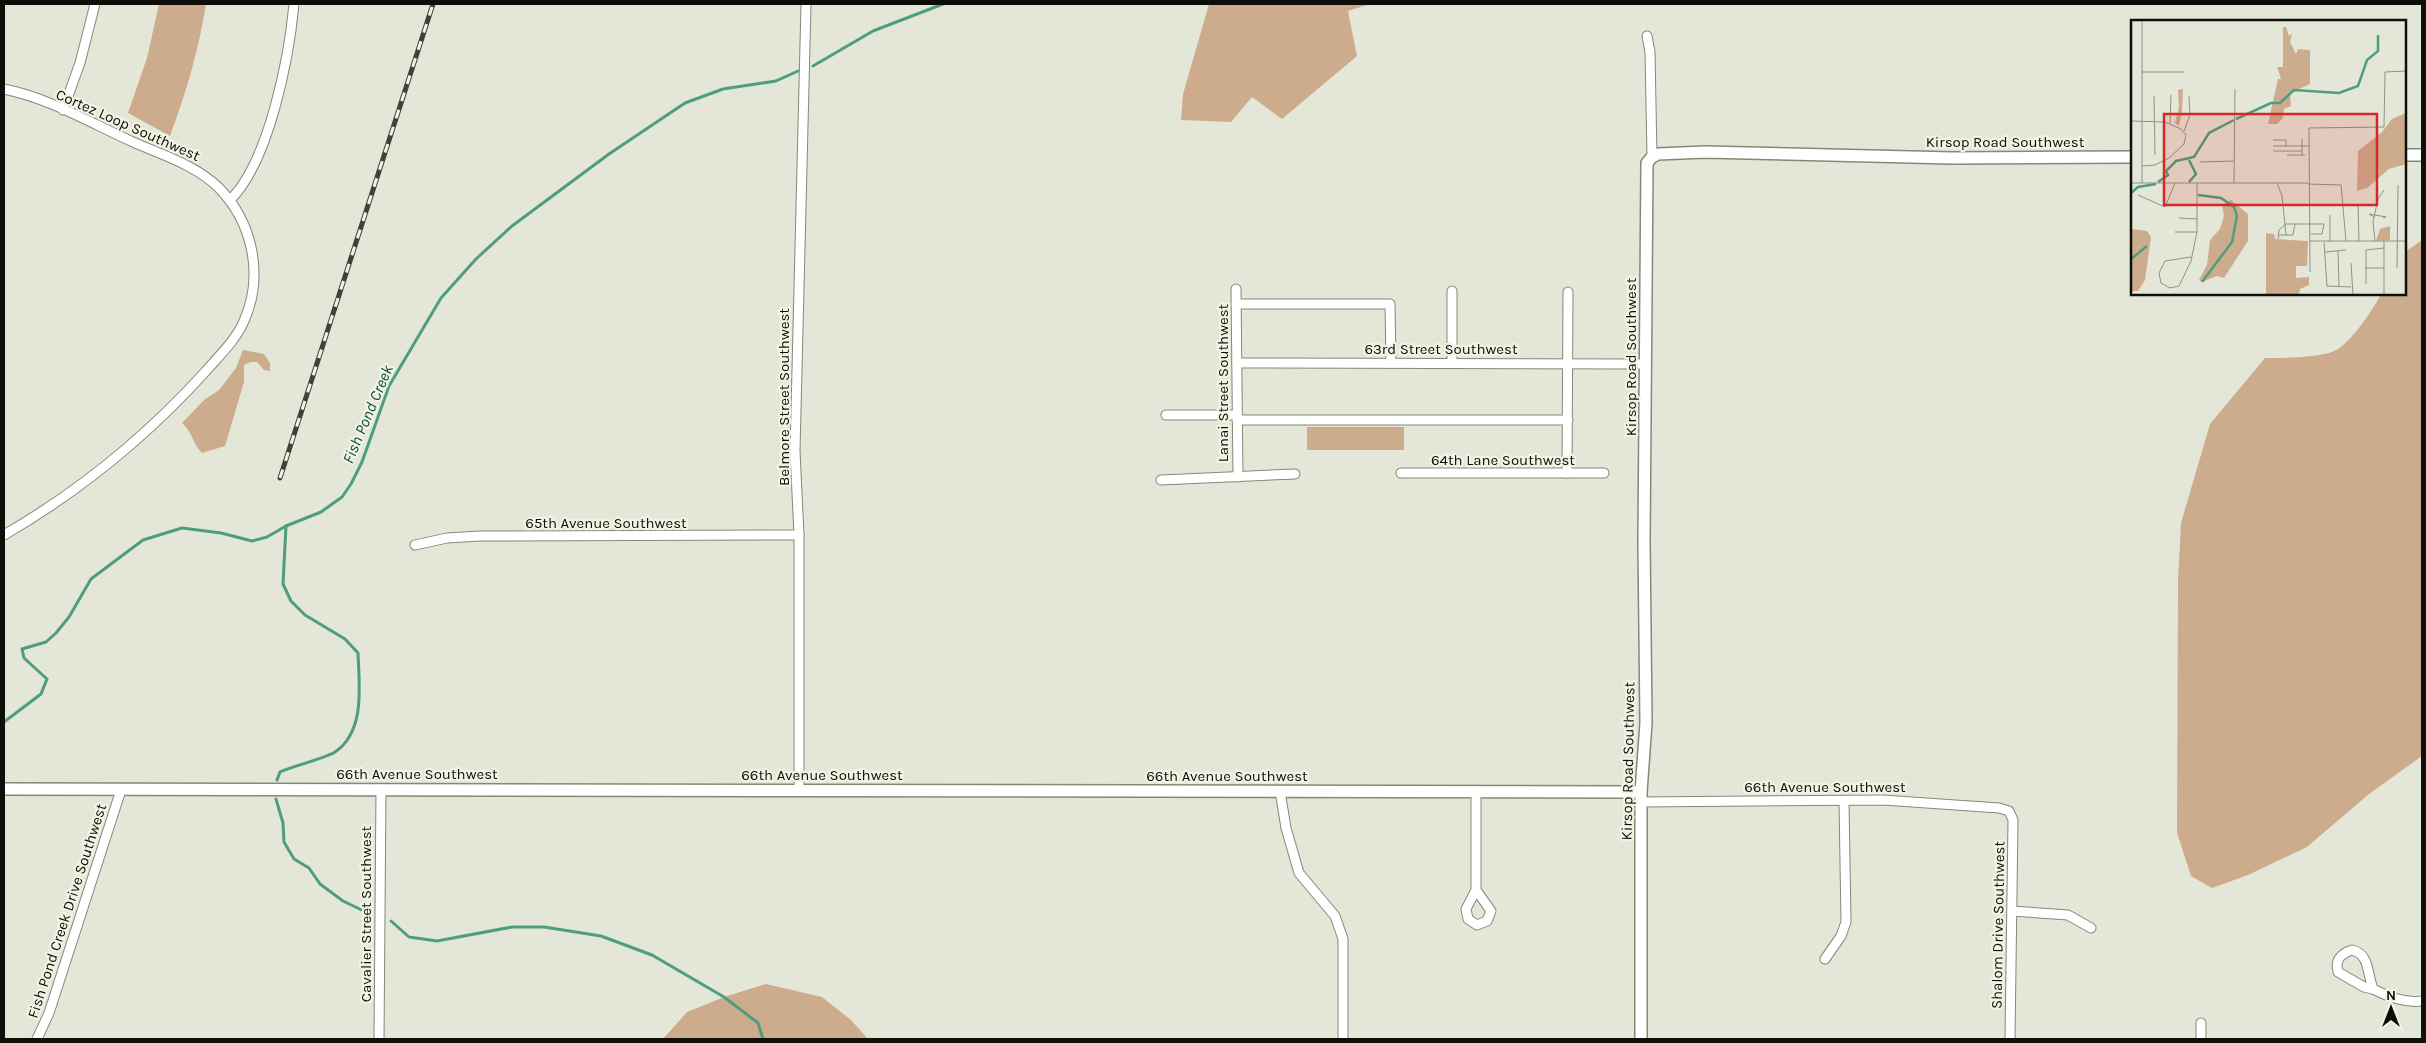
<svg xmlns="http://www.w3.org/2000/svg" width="2426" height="1043" font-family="Karla,sans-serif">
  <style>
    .green { fill: #cdac8d }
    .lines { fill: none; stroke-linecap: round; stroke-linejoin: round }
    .stream { stroke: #4e9e7e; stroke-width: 3 }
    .minor-casing { stroke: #858879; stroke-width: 11 }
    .tertiary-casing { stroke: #858879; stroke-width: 14 }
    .minor { stroke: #fff; stroke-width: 9 }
    .tertiary { stroke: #fff; stroke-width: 11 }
    .rail-casing { stroke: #404139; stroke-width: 5 }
    .rail { stroke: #f1f4e4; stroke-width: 3; stroke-dasharray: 9; stroke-linecap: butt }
    .labels { text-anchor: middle; stroke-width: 4.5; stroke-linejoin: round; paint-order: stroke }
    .street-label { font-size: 15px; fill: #0e0f09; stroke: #f1f4e4 }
    .water-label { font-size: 16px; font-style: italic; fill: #0c4e38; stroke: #f1f4e4 }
    .inset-river { fill: none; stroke: #4e9e7e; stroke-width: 2.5 }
    .inset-road { fill: none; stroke: #8e9185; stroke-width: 1 }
    .view { fill: #d62828; fill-opacity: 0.15; stroke: #d62828; stroke-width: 2.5 }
    .inset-edge { fill: none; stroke: #0e0f09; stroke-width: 2.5 }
  </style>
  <rect width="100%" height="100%" fill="#e4e7d7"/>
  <g class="green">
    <path d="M 159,4 L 206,4 C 199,49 186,93 170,136 L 128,113 L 147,58 Z"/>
    <polygon points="1209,4 1370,4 1348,11 1357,56 1282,119 1252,97 1231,122 1181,120 1183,94"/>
    <path d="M 2422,240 L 2422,756 L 2369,794 L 2307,847 L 2248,875 L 2212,888 L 2191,876 L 2177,833 L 2178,581 L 2181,523 L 2210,424 L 2265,358 C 2280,358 2325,358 2338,349 C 2353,339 2373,310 2381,294 L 2405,294 L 2405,252 Z"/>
    <path d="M 243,350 L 264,354 L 270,363 L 270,371 L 264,370 L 257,362 L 251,362 L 244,365 L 244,382 L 225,446 L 202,453 C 192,443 192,431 182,423 L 204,400 L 219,390 L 236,368 Z"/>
    <rect x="1307" y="427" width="97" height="23"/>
    <polygon points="766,984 822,997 851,1020 868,1039 663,1039 687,1012 724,997"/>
  </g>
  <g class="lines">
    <g class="stream">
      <polyline points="813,66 873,31 943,4"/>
      <polyline points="4,722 41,694 47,679 24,658 22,649 46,642 56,633 69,617 91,579 143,540 182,528 221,533 252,541 267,537 286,526 321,512 342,497 351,484 362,462 389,386 441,298 476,259 512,226 609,154 685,103 723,89 776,81 798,71"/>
      <path d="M 277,780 L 280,772 C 293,766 326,758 335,752 C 366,731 359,684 358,653 L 345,639 L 305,615 L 291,601 L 283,584 L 286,526"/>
      <polyline points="276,799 283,823 284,842 294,859 309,868 320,884 343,901 368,913"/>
      <polyline points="391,921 409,937 437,941 512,927 544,927 601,936 652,955 724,997 758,1023 763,1039"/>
    </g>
    <g class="minor-casing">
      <g id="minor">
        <polyline points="1647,36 1650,52 1652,157"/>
        <path d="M 4,89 C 49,98 91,123 133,142 C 162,155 196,165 219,188 C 253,223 264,276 244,321 C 236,340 219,356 205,372 C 147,436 78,492 4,535"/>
        <polyline points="63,110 80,63 95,4"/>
        <path d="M 230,200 C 269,162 289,58 294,4"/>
        <polyline points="1236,289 1238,477"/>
        <polyline points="1452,291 1452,363"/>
        <polyline points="1236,304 1390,304 1391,363"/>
        <polyline points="1237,363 1646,364"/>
        <polyline points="1166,415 1237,415"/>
        <polyline points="1237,420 1568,420"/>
        <polyline points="1401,473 1604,473"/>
        <polyline points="1567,473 1568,292"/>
        <polyline points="1161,480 1295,474"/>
        <polyline points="415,545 447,538 480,536 799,535"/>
        <polyline points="799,790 799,535 795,451 806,4"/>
        <polyline points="1280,791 1286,828 1299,873 1335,916 1343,939 1343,1039"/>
        <polyline points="1476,792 1476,890"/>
        <polyline points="1641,802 1883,800 1999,808 2009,811 2013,820 2010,1039"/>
        <polygon points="1476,890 1491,911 1487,921 1477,925 1468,919 1466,909"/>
        <polyline points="2012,911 2068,915 2091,928"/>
        <path d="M 2352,950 C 2370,954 2367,974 2373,989 L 2364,987 L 2338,972 C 2335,960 2340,954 2352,950 Z"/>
        <polyline points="1825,959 1841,936 1846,922 1844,802"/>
        <path d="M 2373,989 C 2389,997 2404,1003 2422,1001"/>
        <polyline points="37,1039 49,1013 121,790"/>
        <polyline points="379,1039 381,789"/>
        <polyline points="2201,1039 2201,1023"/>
      </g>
    </g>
    <g class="tertiary-casing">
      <g id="tertiary">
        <polyline points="2405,155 2422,155"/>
        <polyline points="4,789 1641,792"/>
        <polyline points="1641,1039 1641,792 1646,723 1644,541 1647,163 1652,157 1658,154 1705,152 1952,158 2132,157"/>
      </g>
    </g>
    <use href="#minor" class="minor"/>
    <use href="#tertiary" class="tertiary"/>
    <g class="rail-casing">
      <polyline id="rail" points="280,478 433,4"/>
    </g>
    <use href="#rail" class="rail"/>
  </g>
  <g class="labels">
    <g class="street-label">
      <text transform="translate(128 125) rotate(24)" y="5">Cortez Loop Southwest</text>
      <text x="2005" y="147">Kirsop Road Southwest</text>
      <text x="1441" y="354">63rd Street Southwest</text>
      <text transform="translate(1631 357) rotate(-90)" y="5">Kirsop Road Southwest</text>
      <text transform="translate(1223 383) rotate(-90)" y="5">Lanai Street Southwest</text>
      <text transform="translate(784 397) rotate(-90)" y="5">Belmore Street Southwest</text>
      <text x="1503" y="465">64th Lane Southwest</text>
      <text x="606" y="528">65th Avenue Southwest</text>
      <text transform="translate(1628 761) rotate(-89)" y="5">Kirsop Road Southwest</text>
      <text x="417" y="779">66th Avenue Southwest</text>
      <text x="822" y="780">66th Avenue Southwest</text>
      <text x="1227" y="781">66th Avenue Southwest</text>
      <text x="1825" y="792">66th Avenue Southwest</text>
      <text transform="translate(67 911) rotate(-72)" y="5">Fish Pond Creek Drive Southwest</text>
      <text transform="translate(366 914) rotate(-90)" y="5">Cavalier Street Southwest</text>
      <text transform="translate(1998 925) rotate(-89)" y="5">Shalom Drive Southwest</text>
    </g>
    <g class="water-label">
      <text transform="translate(367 414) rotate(-67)" y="6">Fish Pond Creek</text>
    </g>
  </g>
  <g transform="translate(2131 20)">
    <rect width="275" height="275" fill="#e4e7d7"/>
    <path d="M 152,7 L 155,7 L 158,16 L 161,14 L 159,22 L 165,34 L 167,29 L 179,30 L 179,64 L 159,73 L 160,86 L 153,89 L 152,98 L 146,104 L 137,104 L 147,59 L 150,59 L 146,47 L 152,47 ZM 52,69 L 51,92 L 48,106 L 44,103 L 48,87 L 47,70 ZM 275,93 L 275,144 L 258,149 L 236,168 L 226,171 L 227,131 L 251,112 L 261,99 ZM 100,180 L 117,194 L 117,221 L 93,258 L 86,256 L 71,262 L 68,260 L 76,245 L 79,220 L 89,209 L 93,196 L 91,185 ZM 259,206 L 259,220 L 245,221 L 249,209 ZM 0,209 L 16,211 L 20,217 L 14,260 L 7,271 L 0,271 ZM 135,213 L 143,214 L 144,219 L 177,221 L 176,246 L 165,246 L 165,258 L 178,257 L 178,265 L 169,269 L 168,275 L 135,275 Z" fill="#cdac8d"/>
    <path class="inset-river" d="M 105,99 L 140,83 L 149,83 L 163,70 L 208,73 L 227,66 L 236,40 L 247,31 L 247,15M 27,162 L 37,155 L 35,151 L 45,141 L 63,137 L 78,113 L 103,100M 58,162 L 65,154 L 58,140M 0,173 L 7,167 L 25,164M 67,175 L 90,178 L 103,187 L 106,196 L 101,222 L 71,262M 0,239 L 16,226"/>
    <path class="inset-road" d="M 11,52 L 53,52M 23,76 L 24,135M 0,101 L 34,102 L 50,109 L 55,115 L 53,124 L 38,138 L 24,145 L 11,146M 39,103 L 40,75M 53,111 L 59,95 L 58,76M 142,120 L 155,120 L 155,126M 142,126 L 178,126M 142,131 L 171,131M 156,135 L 174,135M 171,135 L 171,119M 69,142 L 103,141M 0,163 L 177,163M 11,163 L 11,0M 103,163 L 104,69M 146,163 L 151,176 L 155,215M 177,164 L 210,165 L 215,221M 7,175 L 34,187 L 44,163M 227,184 L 228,221M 199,195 L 199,222M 243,197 L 238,194 L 255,197 L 252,198M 48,198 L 66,199M 44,212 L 66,212M 180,214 L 191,214 L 193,204M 147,215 L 162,215 L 164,204M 147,219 L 148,210 L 155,204 L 193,204M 179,221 L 275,221M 244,221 L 242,202 L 247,179 L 253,170M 193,222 L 196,266 L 220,267M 207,231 L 208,267M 194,232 L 215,230M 60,237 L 34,241 L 28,253 L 30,263 L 39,268 L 48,266 L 60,241 L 66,212 L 66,163M 220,243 L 222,275M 234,248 L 253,248M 266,248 L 267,165M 179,252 L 178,108 L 253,107 L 254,52 L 275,51M 235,264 L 235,230 L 253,228M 253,275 L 253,221"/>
    <path class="view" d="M 33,94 L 246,94 L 246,185 L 33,185 Z"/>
    <rect width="275" height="275" class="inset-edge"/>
  </g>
  <rect width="2426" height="1043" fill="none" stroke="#0e0f09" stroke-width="10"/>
  <g transform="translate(2391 1008)" stroke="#f1f4e4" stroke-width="4" paint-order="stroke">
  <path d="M0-4L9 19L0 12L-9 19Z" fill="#0e0f09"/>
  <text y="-8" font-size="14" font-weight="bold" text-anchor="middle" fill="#0e0f09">N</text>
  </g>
</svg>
